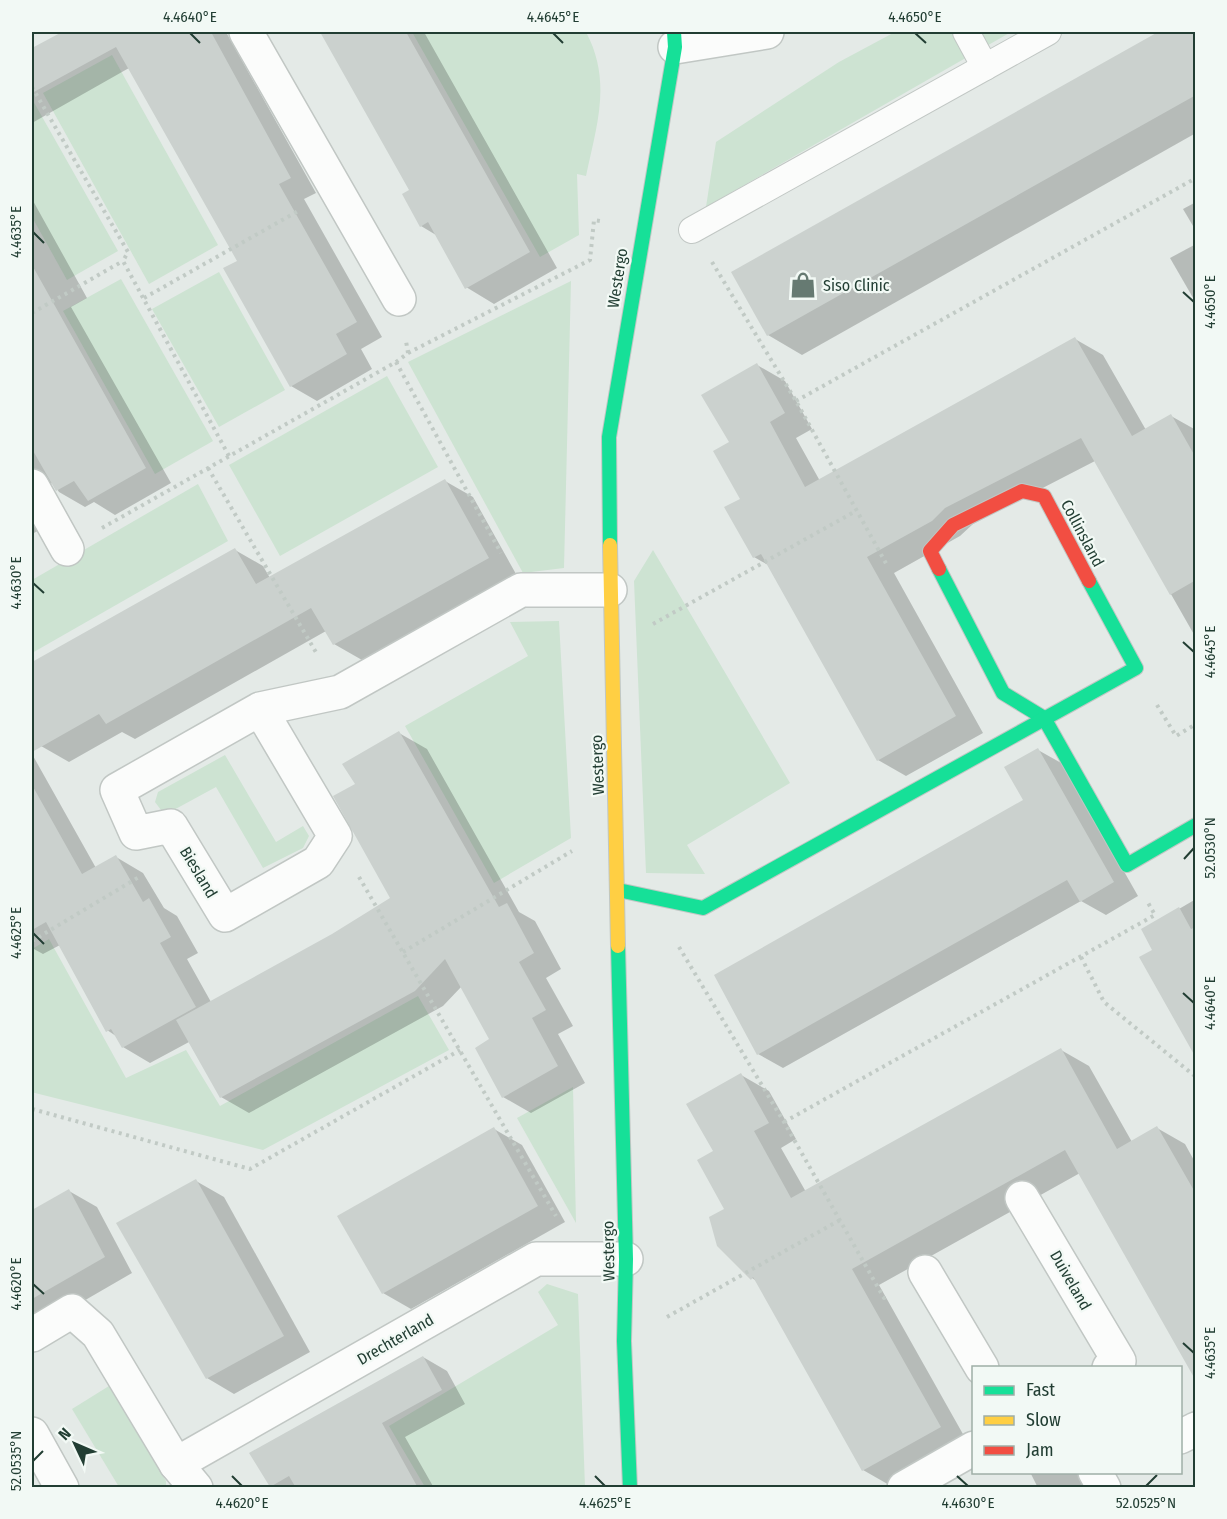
<svg xmlns="http://www.w3.org/2000/svg" width="1227" height="1519" font-family="'Fira Sans Condensed',sans-serif">
  <style>
    .green { fill: #cde3d2 }
    .shadow { fill: #0003 }
    .building { fill: #cbd1ce }
    .lines { fill: none; stroke-linecap: round; stroke-linejoin: round }
    .lane-casing { stroke: #c1c7c4; stroke-width: 28 }
    .street-casing { stroke: #c1c7c4; stroke-width: 36 }
    .fast-casing { stroke: #c0c7c4; stroke-width: 16 }
    .slow-casing { stroke: #c0c7c4; stroke-width: 16 }
    .jam-casing { stroke: #c0c7c4; stroke-width: 16 }
    .path { stroke: #c1cac5; stroke-width: 4; stroke-dasharray: 3 4.5; stroke-linecap: butt }
    .lane { stroke: #fbfcfb; stroke-width: 26 }
    .street { stroke: #fbfcfb; stroke-width: 33 }
    .fast { stroke: #16e098; stroke-width: 14 }
    .slow { stroke: #ffcf43; stroke-width: 14 }
    .jam { stroke: #f24e42; stroke-width: 14 }
    .ticks { fill: none; stroke: #223e33; stroke-width: 2 }
    .labels { text-anchor: middle; stroke-width: 4.5; stroke-linejoin: round; paint-order: stroke }
    .street-label { font-size: 16px; fill: #223e33; stroke: #f2f9f5 }
    .poi-label { font-size: 16px; fill: #223e33; stroke: #f2f9f5; text-anchor: start }
    .neatline { fill: none; stroke: #223e33; stroke-width: 2 }
    .ticks-label { font-size: 15px; text-anchor: middle; fill: #223e33 }
  </style>
  <rect width="100%" height="100%" fill="#e4eae7"/>
  <g class="green">
    <path d="M 412,32 L 586,32 C 612,81 597,124 586,176 L 577,174 L 579,235 L 540,257 Z"/>
    <polygon points="895,32 1011,32 706,207 716,142 839,62"/>
    <polygon points="112,55 218,245 149,284 43,93"/>
    <polygon points="32,99 118,251 67,280 32,217"/>
    <polygon points="219,272 285,390 219,427 152,309"/>
    <polygon points="121,279 213,441 155,474 63,311"/>
    <polygon points="571,281 564,568 523,573 408,362"/>
    <polygon points="387,376 438,467 280,556 229,465"/>
    <polygon points="198,484 228,541 32,653 32,580"/>
    <polygon points="653,550 790,783 687,845 705,874 646,873 634,581"/>
    <polygon points="559,621 571,838 494,883 405,726 528,656 510,622"/>
    <polygon points="225,755 276,842 303,826 309,836 303,848 263,868 216,787 170,812 161,810 155,802 158,792"/>
    <polygon points="49,939 126,1078 186,1050 220,1106 418,996 449,1050 263,1150 35,1093 32,1092 32,949"/>
    <polygon points="573,1087 576,1223 517,1118"/>
    <polygon points="547,1284 578,1294 585,1487 425,1487 389,1426 558,1325 538,1292"/>
    <polygon points="109,1386 166,1481 166,1487 119,1487 72,1409"/>
  </g>
  <g class="shadow">
    <polygon points="67,32 226,32 316,193 304,199 382,337 361,349 372,369 317,401 291,386 239,261 129,68 32,123 32,51"/>
    <polygon points="322,32 424,32 557,268 494,304 466,287 436,235 421,226 412,190"/>
    <polygon points="1161,32 1196,32 1196,133 802,355 768,335 733,272"/>
    <polygon points="32,199 87,298 71,307 171,483 115,515 94,502 85,507 59,492 53,483 49,484 49,525 32,534"/>
    <polygon points="1196,202 1196,231 1183,209"/>
    <polygon points="1196,244 1196,303 1170,258"/>
    <polygon points="1075,339 1103,355 1146,430 1171,416 1196,430 1196,638 1095,461 973,524 960,536 894,573 983,733 906,776 878,760 768,565 754,557 731,443 757,365 785,381 812,429 796,438 820,481"/>
    <polygon points="445,481 473,497 516,574 362,660 334,644 326,631 135,739 122,732 69,762 41,746 32,729 32,664 235,550 263,566 270,578"/>
    <polygon points="399,733 427,749 519,912 535,921 561,969 546,978 573,1026 558,1034 585,1083 531,1113 503,1097 491,1040 462,986 443,1006 249,1113 221,1097 189,1042 150,1063 123,1047 116,1036 107,1030 60,945 43,954 32,948 32,754 96,868 116,857 143,873 164,908 177,916 198,953 187,959 211,1002 333,935 392,898 357,784"/>
    <polygon points="1038,750 1063,764 1138,896 1106,915 1081,901 783,1068 758,1054 1025,801"/>
    <polygon points="1196,899 1196,1035 1143,930"/>
    <polygon points="1061,1050 1089,1066 1132,1142 1157,1128 1185,1144 1196,1164 1196,1376 1080,1173 879,1285 968,1443 891,1486 863,1470 758,1282 752,1278 726,1209 715,1152 741,1075 769,1091 796,1139 781,1148 806,1192"/>
    <polygon points="494,1129 522,1145 565,1222 411,1309 383,1293"/>
    <polygon points="196,1181 224,1197 310,1352 234,1394 207,1378"/>
    <polygon points="69,1191 97,1207 132,1273 75,1306 32,1344 32,1212"/>
    <polygon points="423,1357 447,1371 465,1404 405,1437 434,1488 271,1486"/>
    <polygon points="1030,1472 1090,1472 1099,1488 1038,1488"/>
  </g>
  <g class="building">
    <polygon points="62,32 211,32 291,178 279,184 357,322 336,334 347,354 290,387 223,268 237,261 116,47 32,93 32,48"/>
    <polygon points="320,32 406,32 530,252 465,289 428,222 420,227 402,194 409,190"/>
    <polygon points="1158,32 1196,32 1196,95 767,336 731,272"/>
    <polygon points="32,265 146,468 88,501 74,481 56,491 32,449"/>
    <polygon points="1075,337 1132,436 1171,414 1196,458 1196,580 1170,595 1081,438 945,508 932,521 867,557 956,716 877,761 761,554 753,558 724,507 740,499 713,451 729,442 701,395 757,363 785,413 770,422 805,487"/>
    <polygon points="445,479 489,558 333,645 311,608 106,724 99,714 32,752 32,662 235,548 256,584"/>
    <polygon points="399,731 499,907 507,903 534,953 519,962 546,1010 532,1018 558,1066 502,1098 475,1048 489,1039 445,959 415,991 220,1098 176,1020 332,934 390,898 333,796 355,784 342,764"/>
    <polygon points="1038,748 1114,882 1080,902 1067,880 757,1055 714,975 1023,800 1004,767"/>
    <polygon points="32,785 82,874 116,855 143,902 149,898 171,937 160,943 196,1007 122,1048 111,1029 106,1032 46,922 32,930"/>
    <polygon points="1179,907 1191,929 1196,927 1196,1058 1139,957 1152,950 1141,929"/>
    <polygon points="1061,1048 1117,1149 1157,1126 1196,1194 1196,1381 1065,1150 852,1269 941,1427 862,1471 753,1277 751,1280 717,1246 709,1217 724,1209 697,1160 713,1151 686,1104 741,1073 769,1123 754,1131 791,1198"/>
    <polygon points="494,1127 538,1206 382,1294 337,1216"/>
    <polygon points="196,1179 284,1336 206,1379 116,1223"/>
    <polygon points="69,1189 105,1257 32,1299 32,1210"/>
    <polygon points="423,1356 442,1390 382,1423 418,1488 296,1488 289,1476 270,1487 249,1453"/>
  </g>
  <g class="lines">
    <g class="lane-casing">
      <g id="lane">
        <polyline points="966,32 985,67"/>
        <polyline points="692,230 1048,32"/>
      </g>
    </g>
    <g class="street-casing">
      <g id="street">
        <polyline points="246,32 399,299"/>
        <polyline points="675,47 767,32"/>
        <polyline points="32,486 67,549"/>
        <polyline points="260,709 335,836 318,862 225,915 171,826 136,833 117,790 260,709 340,692 521,590 610,590"/>
        <polyline points="1022,1198 1119,1361 1109,1368"/>
        <polyline points="925,1272 982,1368"/>
        <polyline points="32,1335 72,1311 98,1334 176,1464 196,1488"/>
        <polyline points="32,1434 62,1488"/>
        <polyline points="1180,1437 1196,1429"/>
        <polyline points="176,1464 536,1259 626,1259"/>
        <polyline points="1095,1472 1104,1488"/>
        <polyline points="904,1488 974,1448"/>
      </g>
    </g>
    <g class="fast-casing">
      <g id="fast">
        <polyline points="610,545 609,437 675,47 674,32"/>
        <polyline points="939,569 1003,693 1044,718 1127,865 1196,825"/>
        <polyline points="618,890 703,908 1136,668 1089,581"/>
        <polyline points="618,946 626,1259 624,1341 630,1488"/>
      </g>
    </g>
    <g class="slow-casing">
      <polyline id="slow" points="610,545 618,946"/>
    </g>
    <g class="jam-casing">
      <polyline id="jam" points="939,569 930,551 953,525 1022,491 1044,496 1089,581"/>
    </g>
    <g class="path">
      <polyline points="32,87 128,252 123,261 229,456"/>
      <polyline points="712,262 796,401 888,567"/>
      <polyline points="144,298 300,210"/>
      <polyline points="32,313 123,261"/>
      <polyline points="408,353 590,260 594,220 600,221"/>
      <polyline points="396,362 501,553"/>
      <polyline points="796,401 1196,178"/>
      <polyline points="208,468 317,654"/>
      <polyline points="102,528 396,362 408,353 406,341"/>
      <polyline points="653,624 856,511"/>
      <polyline points="1157,705 1176,736 1196,724"/>
      <polyline points="359,877 556,1216"/>
      <polyline points="32,941 139,877"/>
      <polyline points="679,947 784,1122 884,1298 889,1295"/>
      <polyline points="403,952 572,851"/>
      <polyline points="1081,957 1104,1002 1196,1077"/>
      <polyline points="32,1109 250,1169 460,1050"/>
      <polyline points="784,1122 1155,915 1147,901"/>
      <polyline points="667,1317 840,1220"/>
    </g>
    <use href="#lane" class="lane"/>
    <use href="#street" class="street"/>
    <use href="#fast" class="fast"/>
    <use href="#slow" class="slow"/>
    <use href="#jam" class="jam"/>
  </g>
  <path class="ticks" d="M 190,33 L 200,43M 553,33 L 563,43M 915,33 L 926,43M 33,232 L 44,243M 1183,292 L 1194,302M 33,583 L 44,593M 1183,642 L 1194,652M 1184,859 L 1194,848M 33,933 L 44,944M 1183,993 L 1194,1003M 33,1284 L 44,1294M 1183,1343 L 1194,1353M 33,1461 L 43,1451M 232,1476 L 242,1486M 595,1476 L 605,1486M 957,1476 L 968,1486M 1146,1486 L 1157,1475"/>
  <defs>
    <g id="shop-bare" transform="scale(2.07)"><path d="M-5-2.5h2.3a2.7 3.5 0 0 1 5.4 0H5L5.5 6h-11ZM-1.5-2.5h3a1.5 2.3 0 0 0-3 0Z" fill="#667a72" stroke="#f2f9f5" stroke-width="2.5" paint-order="stroke"/></g>
  </defs>
  <g fill-rule="evenodd">
    <use href="#shop-bare" x="803" y="285"/>
  </g>
  <g class="labels">
    <g class="street-label">
      <text transform="translate(617 278) rotate(-81)" y="6">Westergo</text>
      <text transform="translate(1083 533) rotate(62)" y="6">Collinsland</text>
      <text transform="translate(597 765) rotate(-92)" y="6">Westergo</text>
      <text transform="translate(199 872) rotate(59)" y="6">Biesland</text>
      <text transform="translate(608 1251) rotate(-91)" y="6">Westergo</text>
      <text transform="translate(1071 1280) rotate(60)" y="6">Duiveland</text>
      <text transform="translate(395 1339) rotate(-30)" y="6">Drechterland</text>
    </g>
    <g class="poi-label">
      <text x="823" y="291">Siso Clinic</text>
    </g>
  </g>
  <rect width="1227" height="1519" fill="none" stroke="#f2f9f5" stroke-width="66"/>
  <rect x="972" y="1366" width="210" height="108" fill="#f2f9f5" stroke="#9faea7" stroke-width="1.5"/>
  <rect x="984" y="1386" width="30" height="9" fill="#16e098" stroke="#9faea7" stroke-width="1.5"/>
  <text x="1026" y="1396" font-size="18" fill="#223e33">Fast</text>
  <rect x="984" y="1416" width="30" height="9" fill="#ffcf43" stroke="#9faea7" stroke-width="1.5"/>
  <text x="1026" y="1426" font-size="18" fill="#223e33">Slow</text>
  <rect x="984" y="1446" width="30" height="9" fill="#f24e42" stroke="#9faea7" stroke-width="1.5"/>
  <text x="1026" y="1456" font-size="18" fill="#223e33">Jam</text>
  <g transform="translate(75 1444) rotate(314)" stroke="#f2f9f5" stroke-width="4.5" paint-order="stroke">
  <path d="M0-4.5L10 22L0 15L-10 22Z" fill="#223e33"/>
  <text y="-9" font-size="16" font-weight="bold" text-anchor="middle" fill="#223e33">N</text>
  </g>
  <rect x="33" y="33" width="1161" height="1453" class="neatline"/>
  <g class="ticks-label">
    <text x="190" y="22">4.4640°E</text>
    <text x="553" y="22">4.4645°E</text>
    <text x="915" y="22">4.4650°E</text>
    <text transform="translate(16 232) rotate(-90)" y="5">4.4635°E</text>
    <text transform="translate(1210 302) rotate(-90)" y="5">4.4650°E</text>
    <text transform="translate(16 583) rotate(-90)" y="5">4.4630°E</text>
    <text transform="translate(1210 652) rotate(-90)" y="5">4.4645°E</text>
    <text transform="translate(1210 848) rotate(-90)" y="5">52.0530°N</text>
    <text transform="translate(16 933) rotate(-90)" y="5">4.4625°E</text>
    <text transform="translate(1210 1003) rotate(-90)" y="5">4.4640°E</text>
    <text transform="translate(16 1284) rotate(-90)" y="5">4.4620°E</text>
    <text transform="translate(1210 1353) rotate(-90)" y="5">4.4635°E</text>
    <text transform="translate(16 1461) rotate(-90)" y="5">52.0535°N</text>
    <text x="242" y="1508">4.4620°E</text>
    <text x="605" y="1508">4.4625°E</text>
    <text x="968" y="1508">4.4630°E</text>
    <text x="1146" y="1508">52.0525°N</text>
  </g>
</svg>
